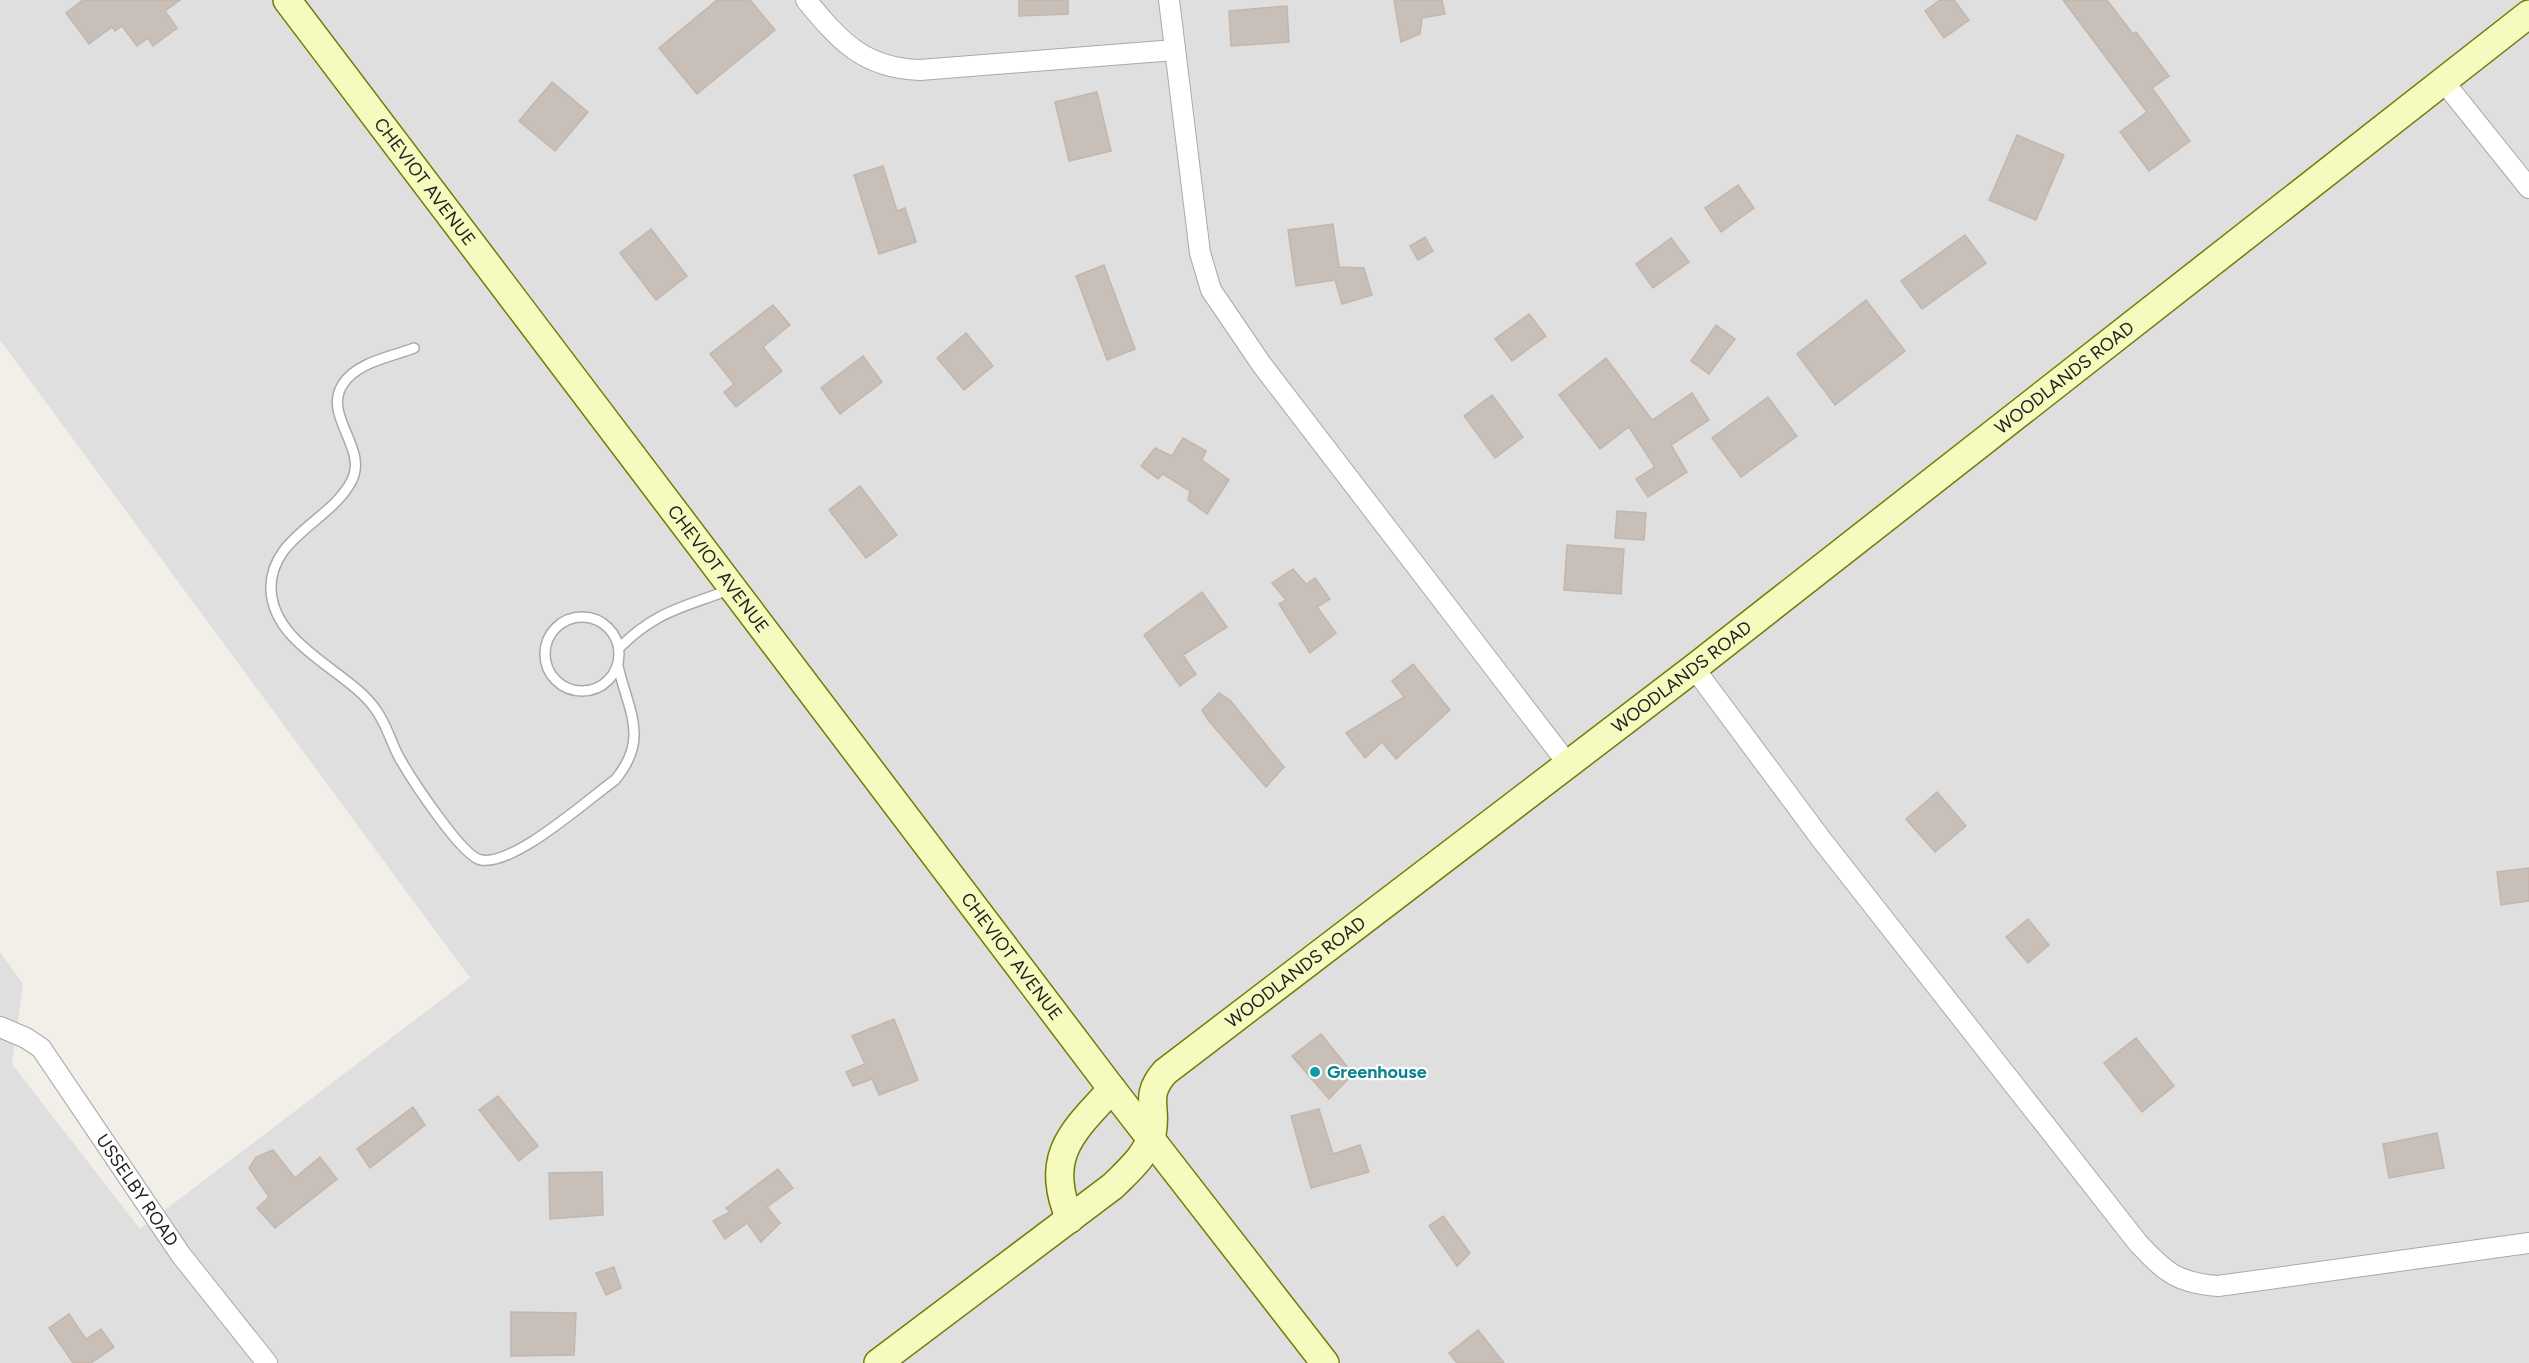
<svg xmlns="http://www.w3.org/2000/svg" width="2529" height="1363" font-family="Figtree,sans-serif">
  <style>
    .residential { fill: #e0dfdf }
    .building { fill: #c7bfb8; stroke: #c4b6ab; stroke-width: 1.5 }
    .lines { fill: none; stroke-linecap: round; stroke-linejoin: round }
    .lane-casing { stroke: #a9a9a9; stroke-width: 12 }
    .street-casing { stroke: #a9a9a9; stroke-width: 22 }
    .secondary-casing { stroke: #707d05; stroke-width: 30 }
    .lane { stroke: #fff; stroke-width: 9 }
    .street { stroke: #fff; stroke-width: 20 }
    .secondary { stroke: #f7fabf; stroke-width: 27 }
    .culture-dot { fill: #0f9aa8; stroke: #fff; stroke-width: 2 }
    .labels { text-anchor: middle; stroke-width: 4.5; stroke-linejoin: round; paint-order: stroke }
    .street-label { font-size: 18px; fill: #222; stroke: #fff }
    .culture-label { font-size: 18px; font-weight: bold; fill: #0d838f; stroke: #fff; text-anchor: start }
  </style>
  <rect width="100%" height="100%" fill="#f2efe9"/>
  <polygon class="residential" points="0,0 2529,0 2529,1363 0,1363 0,952 23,984 12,1064 140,1229 470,978 0,340"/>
  <g class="building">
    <polygon points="83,0 180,0 165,11 177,28 153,46 148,38 137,46 122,26 115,31 112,27 89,44 66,13"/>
    <polygon points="717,0 750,0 775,30 697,94 659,48"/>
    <polygon points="1019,0 1068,0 1068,14 1019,16"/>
    <polygon points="1394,0 1442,0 1445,14 1422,18 1420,34 1401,42"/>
    <polygon points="1940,0 1954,0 1969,20 1944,38 1925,11"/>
    <polygon points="2063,0 2107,0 2133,34 2136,32 2169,76 2152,88 2190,141 2149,171 2120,132 2147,112"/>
    <polygon points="1287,6 1289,42 1231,46 1229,11"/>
    <polygon points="552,82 588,112 555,151 519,121"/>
    <polygon points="1097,92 1111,151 1069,161 1055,102"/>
    <polygon points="2017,135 2064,155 2036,220 1989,200"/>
    <polygon points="883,166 897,211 905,208 916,242 879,254 854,175"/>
    <polygon points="1738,185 1754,208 1721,232 1705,208"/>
    <polygon points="1333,224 1339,267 1364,268 1372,295 1342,304 1335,280 1296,286 1288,230"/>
    <polygon points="651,229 687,276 656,300 620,253"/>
    <polygon points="1965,235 1986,263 1922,309 1901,281"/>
    <polygon points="1425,237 1433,251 1418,260 1410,246"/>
    <polygon points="1671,238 1689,262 1653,288 1636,264"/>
    <polygon points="1104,265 1135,349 1107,360 1076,276"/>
    <polygon points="1866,300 1905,351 1835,405 1797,354"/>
    <polygon points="773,305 790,325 763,347 782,371 736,407 724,392 734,384 710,354"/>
    <polygon points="1529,314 1546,336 1512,361 1495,339"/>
    <polygon points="1716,325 1735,339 1709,374 1691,361"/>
    <polygon points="966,333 993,366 964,390 937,358"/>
    <polygon points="863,356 882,382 840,414 821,388"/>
    <polygon points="1606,358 1652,420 1692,393 1709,420 1671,445 1687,472 1648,497 1636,479 1655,467 1629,427 1600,449 1559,395"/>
    <polygon points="1492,395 1523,437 1495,458 1464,416"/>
    <polygon points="1768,397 1797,436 1741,477 1712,438"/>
    <polygon points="1183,438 1206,451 1202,460 1229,480 1207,514 1188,500 1190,491 1163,474 1158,479 1141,466 1155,448 1172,456"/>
    <polygon points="860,486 897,535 866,558 829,510"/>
    <polygon points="1617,511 1646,513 1644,540 1615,538"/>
    <polygon points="1567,545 1624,549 1621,594 1564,590"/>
    <polygon points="1293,569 1306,584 1315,578 1330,599 1317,607 1336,633 1310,653 1279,604 1286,600 1272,583"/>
    <polygon points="1202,592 1227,627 1183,655 1196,674 1180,686 1144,635"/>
    <polygon points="1413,664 1450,710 1396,759 1382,742 1365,758 1346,733 1404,697 1392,681"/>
    <polygon points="1219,693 1230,700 1284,767 1266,787 1208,720 1202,710"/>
    <polygon points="1937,792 1966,826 1935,852 1906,819"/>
    <polygon points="2529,868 2529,901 2501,905 2497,872"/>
    <polygon points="2028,919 2049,945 2028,963 2006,937"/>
    <polygon points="894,1019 918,1080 879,1095 872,1079 853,1086 846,1072 865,1064 852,1036"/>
    <polygon points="1321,1034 1353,1074 1329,1099 1292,1056"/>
    <polygon points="2136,1038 2174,1086 2142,1112 2104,1063"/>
    <polygon points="498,1096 538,1146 519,1161 479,1110"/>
    <polygon points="413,1107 425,1125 370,1168 357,1149"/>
    <polygon points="1319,1109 1333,1154 1360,1145 1369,1172 1311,1188 1291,1116"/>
    <polygon points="2437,1133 2444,1168 2389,1178 2383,1144"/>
    <polygon points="273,1150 295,1178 320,1157 337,1179 275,1228 257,1208 269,1197 249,1168 256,1157"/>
    <polygon points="778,1169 793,1188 767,1207 780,1223 761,1242 747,1223 725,1239 713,1221 730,1212 726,1208"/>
    <polygon points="602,1172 603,1215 550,1219 549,1173"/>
    <polygon points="1443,1216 1470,1253 1457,1266 1429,1226"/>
    <polygon points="614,1267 621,1288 606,1295 596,1273"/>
    <polygon points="511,1312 576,1313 574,1355 511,1356"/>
    <polygon points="69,1314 86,1339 101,1329 114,1347 91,1363 73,1363 49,1328"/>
    <polygon points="1478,1330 1504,1363 1457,1363 1449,1353"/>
  </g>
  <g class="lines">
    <g class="lane-casing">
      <g id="lane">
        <path d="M 414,348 C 391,357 357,362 343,384 C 322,415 368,448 352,480 C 332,521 269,537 271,590 C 274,647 350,671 376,710 C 387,725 391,743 400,759 C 411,778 462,857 481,860 C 514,866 587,800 615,780 C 650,738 628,711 618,666"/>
        <circle cx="582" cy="654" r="37"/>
        <path d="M 619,648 C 657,610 683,608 731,589"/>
      </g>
    </g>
    <g class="street-casing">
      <g id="street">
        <path d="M 806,0 C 840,41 863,68 920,70 L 1175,50"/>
        <polyline points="1169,0 1200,253 1211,290 1262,365 1568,764"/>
        <polyline points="2444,82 2529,188"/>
        <path d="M 1694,668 L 1821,839 L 2138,1243 C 2165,1272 2177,1283 2218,1286 L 2529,1243"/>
        <path id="s1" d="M 0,1027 L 26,1038 L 41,1048 L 181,1255 L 267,1363"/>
      </g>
    </g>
    <g class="secondary-casing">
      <g id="secondary">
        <path id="s2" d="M 287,0 L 1112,1089 L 1325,1363"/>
        <path d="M 1070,1219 C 1043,1157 1072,1132 1112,1089"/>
        <path id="s3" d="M 878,1363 L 1113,1186 C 1128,1171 1147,1155 1152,1134 C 1158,1107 1143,1097 1165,1072 L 1694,668 L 2529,14"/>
      </g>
    </g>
    <use href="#lane" class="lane"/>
    <use href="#street" class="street"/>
    <use href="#secondary" class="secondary"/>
  </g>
  <circle class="culture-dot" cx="1315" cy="1072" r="6"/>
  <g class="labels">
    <g class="street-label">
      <text dy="6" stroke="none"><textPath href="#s2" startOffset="228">CHEVIOT AVENUE</textPath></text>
      <text dy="6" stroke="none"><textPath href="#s3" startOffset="1562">WOODLANDS ROAD</textPath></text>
      <text dy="6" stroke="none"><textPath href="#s2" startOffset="714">CHEVIOT AVENUE</textPath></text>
      <text dy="6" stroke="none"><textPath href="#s3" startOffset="1076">WOODLANDS ROAD</textPath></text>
      <text dy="6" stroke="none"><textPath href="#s2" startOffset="1200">CHEVIOT AVENUE</textPath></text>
      <text dy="6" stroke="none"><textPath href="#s3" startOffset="590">WOODLANDS ROAD</textPath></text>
      <text dy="6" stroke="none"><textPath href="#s1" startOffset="218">USSELBY ROAD</textPath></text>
    </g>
    <g class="culture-label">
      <text x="1327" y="1078">Greenhouse</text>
    </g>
  </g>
</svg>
